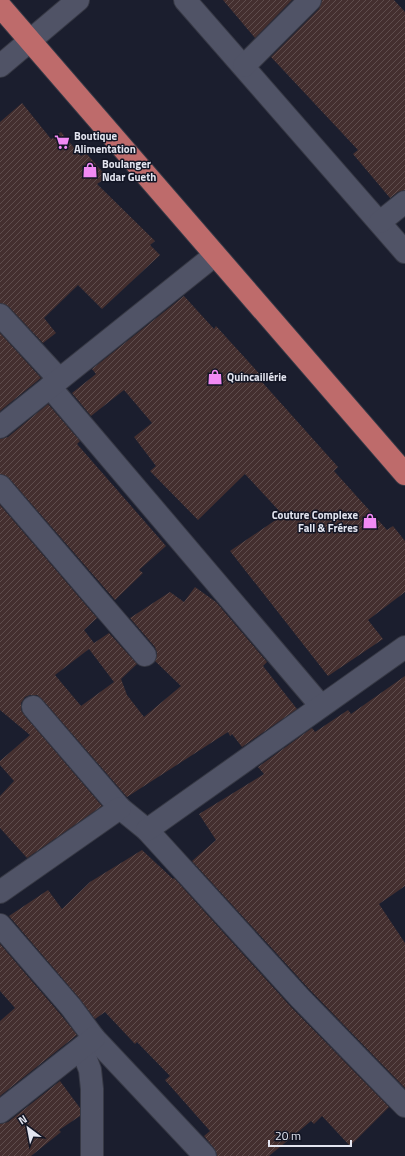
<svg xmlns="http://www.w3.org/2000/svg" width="405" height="1156" font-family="'Titillium Web',sans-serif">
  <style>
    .building { fill: url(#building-hatch); fill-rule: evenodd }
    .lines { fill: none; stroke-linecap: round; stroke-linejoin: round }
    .minor-casing { stroke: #373945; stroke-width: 24 }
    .highway-casing { stroke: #373945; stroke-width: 24 }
    .minor { stroke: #505366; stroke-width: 22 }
    .highway { stroke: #be6b6b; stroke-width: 22 }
    .labels { text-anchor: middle; stroke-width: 3; stroke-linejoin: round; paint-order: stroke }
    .poi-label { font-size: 11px; font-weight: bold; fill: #e3e5f0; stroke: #121524; text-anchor: start }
  </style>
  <defs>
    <pattern id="building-hatch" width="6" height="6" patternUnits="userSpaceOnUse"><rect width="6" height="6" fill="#442f2f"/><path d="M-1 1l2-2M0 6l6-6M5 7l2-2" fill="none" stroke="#5f4d4d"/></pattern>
  </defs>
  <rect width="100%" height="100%" fill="#1b1e2e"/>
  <g class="building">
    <polygon points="223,0 292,0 255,38"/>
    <polygon points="322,0 394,0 405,12 405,190 398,192 390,198 353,154 358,150 271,57 319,9"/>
    <polygon points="22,103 51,139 61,132 81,156 86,153 107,177 97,184 155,241 150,245 160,255 102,309 78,285 44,318 56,333 43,343 9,307 0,303 0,122"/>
    <polygon points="184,296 214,329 216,326 265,380 262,382 338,467 334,471 387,530 393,526 405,541 405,592 368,620 383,639 328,676 230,551 283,515 245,474 198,520 150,471 156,466 134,437 152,423 124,390 91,416 72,393 96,374 92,369"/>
    <polygon points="0,333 41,378 0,411"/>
    <polygon points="48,404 80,441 77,444 166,546 139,570 143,573 115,600 9,478 0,474 0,439 8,437"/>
    <path d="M 0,505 L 97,618 L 84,630 L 94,643 L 109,633 L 137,664 L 121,679 L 127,695 L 144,717 L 181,686 L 155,661 L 157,653 L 155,647 L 130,618 L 170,592 L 184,602 L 195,587 L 216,602 L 267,662 L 263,666 L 297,709 L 242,747 L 232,734 L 230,736 L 228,732 L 127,797 L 42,699 L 37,695 L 30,695 L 25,697 L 21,703 L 21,710 L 24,715 L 102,806 L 27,858 L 0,828 L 0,796 L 14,781 L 0,765 L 0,761 L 30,735 L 0,710 ZM 89,649 L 114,682 L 81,706 L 55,675 Z"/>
    <polygon points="405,676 405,886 379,904 405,943 405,1088 309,989 192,861 216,840 199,814 264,774 258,767 312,728 315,732 348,710 351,714"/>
    <polygon points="142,850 173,879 174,878 291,1007 389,1107 350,1146 322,1116 314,1124 311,1121 269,1156 217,1156 214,1148 204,1136 210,1131 165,1080 170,1076 137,1042 135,1044 105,1012 95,1019 80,999 9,916 48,890 62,909 90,882"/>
    <polygon points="0,944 61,1015 77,1035 0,1096 0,1021 15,1008 0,991"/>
    <polygon points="60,1081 80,1108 80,1116 59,1130 61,1132 31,1156 0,1156 0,1124 8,1122"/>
  </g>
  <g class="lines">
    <g class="minor-casing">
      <g id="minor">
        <polyline points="185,0 405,252"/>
        <polyline points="0,66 78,0"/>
        <polyline points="244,66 310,0"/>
        <polyline points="380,222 405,202"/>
        <polyline points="0,315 59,379"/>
        <polyline points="50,387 321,706"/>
        <polyline points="0,427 215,255"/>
        <polyline points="0,486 145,655"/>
        <polyline points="33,707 120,808 147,830 300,998 405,1106"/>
        <polyline points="147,830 405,647"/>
        <polyline points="0,892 120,808"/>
        <polyline points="0,925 71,1007 94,1038 205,1156"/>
        <polyline points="82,1049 90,1070 92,1089 92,1156"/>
        <polyline points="0,1112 94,1038"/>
      </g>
    </g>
    <g class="highway-casing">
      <polyline id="highway" points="0,6 405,474"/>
    </g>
    <use href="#minor" class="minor"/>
    <use href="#highway" class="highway"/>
  </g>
  <defs>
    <g id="supermarket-bare" transform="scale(1.2)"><path d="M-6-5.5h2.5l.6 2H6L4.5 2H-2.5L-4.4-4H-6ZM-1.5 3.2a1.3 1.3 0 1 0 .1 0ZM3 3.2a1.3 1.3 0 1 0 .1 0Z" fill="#f18af4" stroke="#121524" stroke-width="2.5" paint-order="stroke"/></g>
    <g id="shop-bare" transform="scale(1.2)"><path d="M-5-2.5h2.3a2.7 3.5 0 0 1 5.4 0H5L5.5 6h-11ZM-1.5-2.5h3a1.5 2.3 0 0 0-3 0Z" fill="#f18af4" stroke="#121524" stroke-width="2.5" paint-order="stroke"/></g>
  </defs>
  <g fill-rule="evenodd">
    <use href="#supermarket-bare" x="62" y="142"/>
    <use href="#shop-bare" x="90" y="170"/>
    <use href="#shop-bare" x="215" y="377"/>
    <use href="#shop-bare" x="370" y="521"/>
  </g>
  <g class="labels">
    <g class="poi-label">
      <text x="74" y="140">Boutique<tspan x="74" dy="13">Alimentation</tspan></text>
      <text x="102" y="168">Boulanger<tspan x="102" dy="13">Ndar Gueth</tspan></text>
      <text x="227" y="381">Quincaillérie</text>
      <text x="358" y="519" text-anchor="end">Couture Complexe<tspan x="358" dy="13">Fall &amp; Fréres</tspan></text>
    </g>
  </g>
  <g transform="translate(28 1128) rotate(328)" stroke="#121524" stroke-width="3" paint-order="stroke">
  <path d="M0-3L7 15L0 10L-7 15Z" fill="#e3e5f0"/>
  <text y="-6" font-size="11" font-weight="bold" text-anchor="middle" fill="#e3e5f0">N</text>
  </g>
  <path d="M269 1140v6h82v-6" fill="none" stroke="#e3e5f0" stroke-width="2"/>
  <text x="275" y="1140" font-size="12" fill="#e3e5f0" stroke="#121524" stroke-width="3" paint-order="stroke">20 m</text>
</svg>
